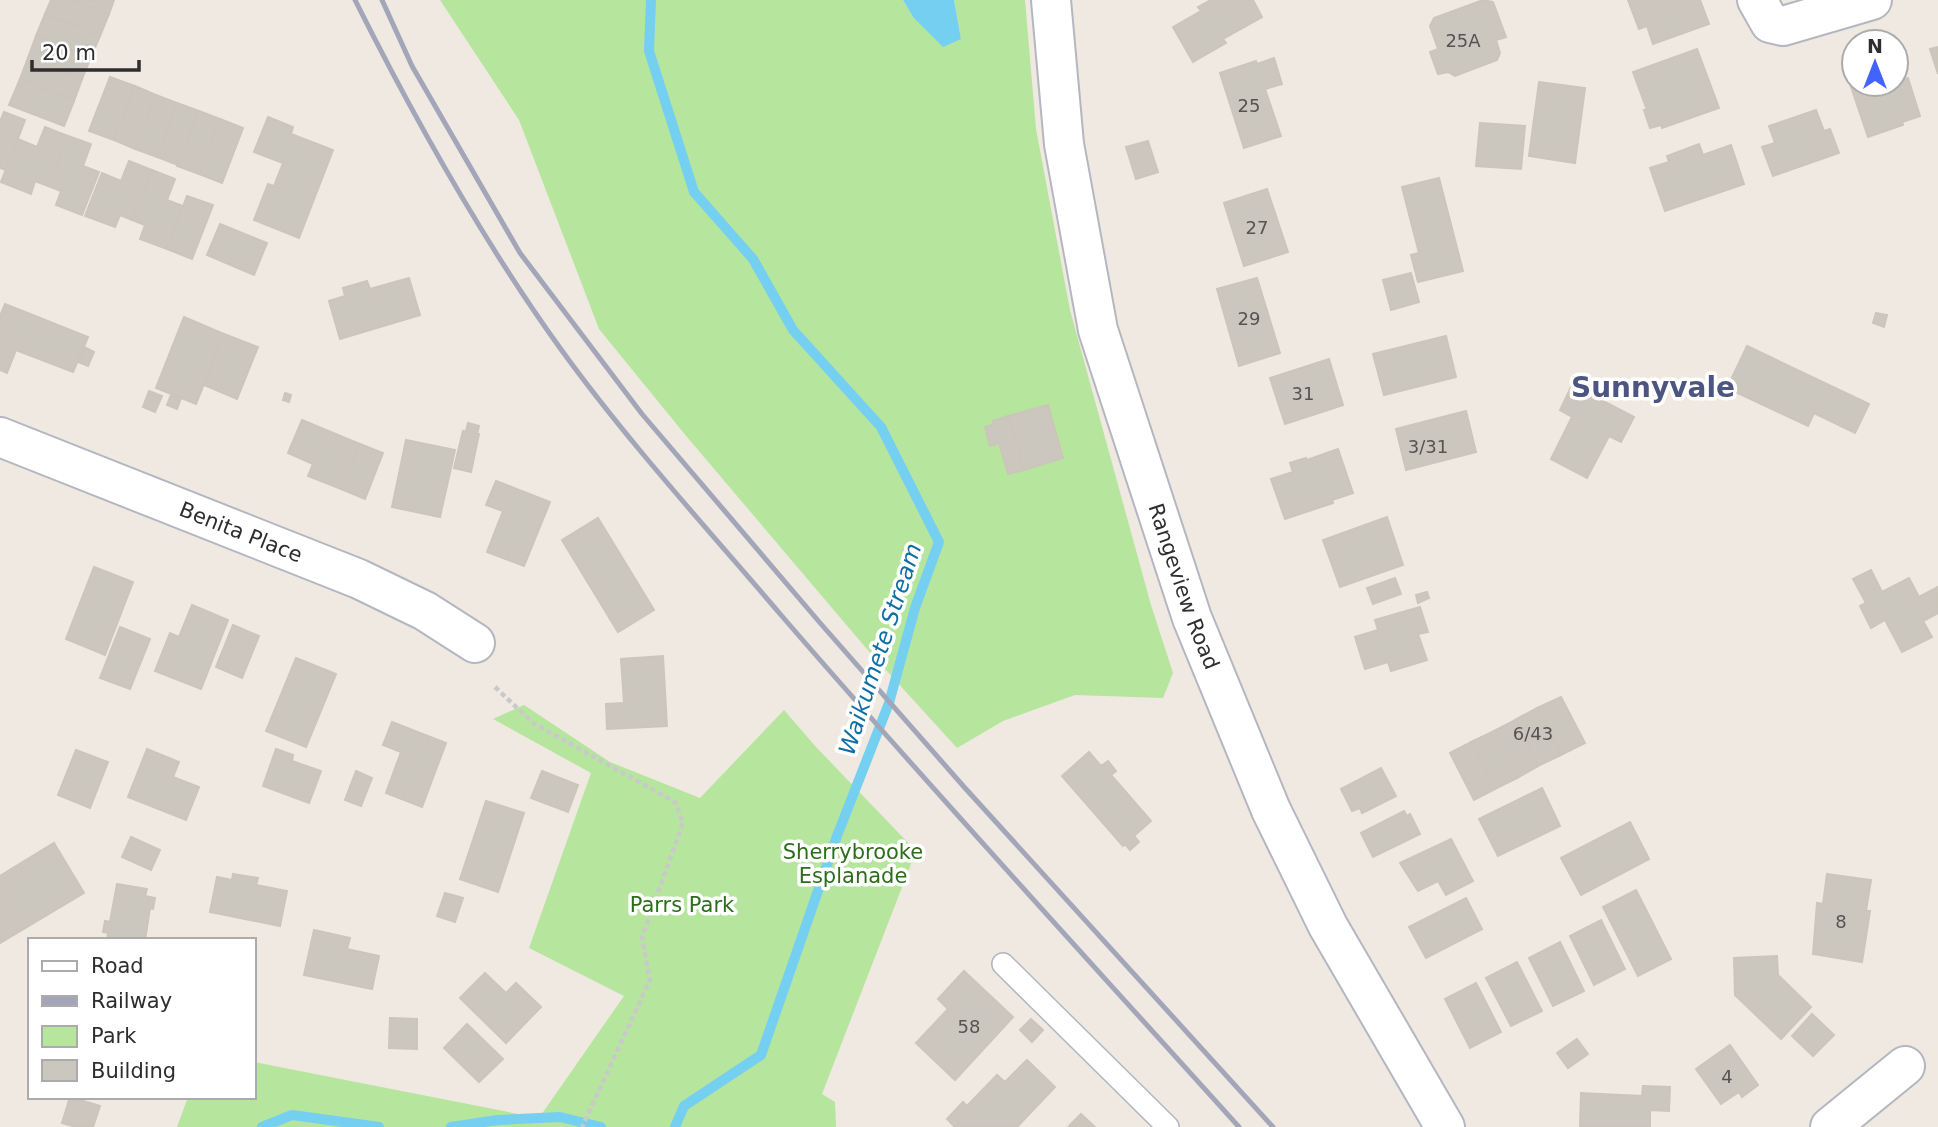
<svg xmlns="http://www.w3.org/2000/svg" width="1938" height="1127" font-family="'DejaVu Sans',sans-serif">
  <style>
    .green { fill: #b6e59e }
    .water { fill: #75cff0 }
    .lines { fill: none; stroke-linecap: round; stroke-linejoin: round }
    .stream { stroke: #75cff0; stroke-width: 10 }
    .building { fill: #cbc7bf; stroke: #cbc5ba; stroke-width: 2 }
    .service-casing { stroke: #b4b7c1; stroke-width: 24 }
    .minor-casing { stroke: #b4b7c1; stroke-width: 42 }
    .path { stroke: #c9c9c9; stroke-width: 4.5; stroke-dasharray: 5 3.5; stroke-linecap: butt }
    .service { stroke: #fff; stroke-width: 21 }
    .minor { stroke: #fff; stroke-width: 38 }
    .rail { stroke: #a3a6b8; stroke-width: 5 }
    .labels { text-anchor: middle; stroke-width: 7; stroke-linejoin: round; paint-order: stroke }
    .number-label { font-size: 18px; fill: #555452 }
    .street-label { font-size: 21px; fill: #2e2e2e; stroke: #fff }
    .park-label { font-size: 21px; fill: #2c6e1b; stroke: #fff }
    .water-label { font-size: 23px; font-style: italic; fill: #0d6fa3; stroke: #fff }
    .district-label { font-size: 28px; font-weight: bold; fill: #4d5680; stroke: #fff }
  </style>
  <rect width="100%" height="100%" fill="#efe9e1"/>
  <g class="green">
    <polygon points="440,0 903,0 913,17 961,39 954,0 1025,0 1036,129 1070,310 1151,605 1173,673 1163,698 1075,695 1003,721 957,748 866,648 687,437 599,329 519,120"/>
    <polygon points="524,705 610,762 700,798 784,710 816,747 916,851 822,1094 835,1102 836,1127 177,1127 188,1097 254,1097 254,1062 539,1118 624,996 529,948 591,773 493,719"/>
  </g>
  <polygon class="water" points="903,0 954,0 961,39 943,47 913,17"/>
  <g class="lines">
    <g class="stream">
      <polyline points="651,0 649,51 694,192 753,259 793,330 881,427 939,542 915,608 889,703 837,836 761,1055 684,1106 675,1127"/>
      <polyline points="262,1127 292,1115 379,1127"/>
      <polyline points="451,1127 498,1120 560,1117 601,1127"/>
    </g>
  </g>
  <g class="building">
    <polygon points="51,0 73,0 109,14 100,36 45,14"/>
    <polygon points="73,0 114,0 109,14"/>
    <polygon points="1211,0 1253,0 1262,17 1223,39 1226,43 1193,62 1173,27 1201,11 1198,7"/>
    <polygon points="1483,0 1493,2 1506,37 1496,40 1500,53 1497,60 1455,76 1448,72 1438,74 1430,52 1438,49 1430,26 1434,18"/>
    <polygon points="1628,0 1700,0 1709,24 1653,44 1647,26 1639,29"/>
    <polygon points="45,14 100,36 91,57 36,36"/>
    <polygon points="36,36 91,57 82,79 28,58"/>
    <polygon points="1938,47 1938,74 1930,49"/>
    <polygon points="1697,49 1719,108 1662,128 1661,125 1650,128 1644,110 1647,110 1633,72"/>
    <polygon points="28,58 82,79 74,101 20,79"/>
    <polygon points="1274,58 1282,84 1265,89 1281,136 1244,148 1220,73 1256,61 1257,64"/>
    <polygon points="1854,76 1854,84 1896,84 1896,82 1908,78 1920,116 1902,122 1903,125 1868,137 1848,78"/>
    <polygon points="110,77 135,86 114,140 89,131"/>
    <polygon points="20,79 74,101 64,126 9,105"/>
    <polygon points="1539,82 1585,88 1575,163 1529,156"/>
    <polygon points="135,86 156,95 135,149 114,140"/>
    <polygon points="156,95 177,103 157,157 135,149"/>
    <polygon points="177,103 199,111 178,165 157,157"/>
    <polygon points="1816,110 1824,131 1830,129 1839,153 1773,176 1762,147 1775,143 1769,126"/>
    <polygon points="199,111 220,119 199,174 177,166"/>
    <polygon points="4,112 25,120 6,170 0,168 0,122"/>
    <polygon points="268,117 293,127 291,134 333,150 299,238 254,220 268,184 274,186 283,163 254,152"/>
    <polygon points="220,119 243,128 222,183 199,174"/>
    <polygon points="1480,123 1525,126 1521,169 1476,166"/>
    <polygon points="45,127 68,136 48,186 35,181 31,194 1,182 18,139 37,147"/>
    <polygon points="68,136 91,144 83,166 99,172 82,215 56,205 61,191 48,186"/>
    <polygon points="1148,141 1158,172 1136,179 1126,147"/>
    <polygon points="1699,144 1703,155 1731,145 1744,184 1665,211 1650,168 1669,162 1667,156"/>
    <polygon points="129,161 152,170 132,220 120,215 115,227 85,216 102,173 121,181"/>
    <polygon points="152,170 175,179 167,200 183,206 167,249 140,239 145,225 132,220"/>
    <polygon points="1439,178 1463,271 1418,282 1411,255 1419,253 1402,187"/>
    <polygon points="1267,189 1288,252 1244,266 1224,203"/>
    <polygon points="187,196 213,205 192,259 167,249"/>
    <polygon points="220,224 267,243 254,275 207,255"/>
    <polygon points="1411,273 1419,302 1391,310 1383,280"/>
    <polygon points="409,278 420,315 340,339 329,301 345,296 343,288 367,281 370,289"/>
    <polygon points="1257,278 1280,353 1239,366 1217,289"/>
    <polygon points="5,304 88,337 73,372 16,350 7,373 0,370 0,316"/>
    <polygon points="1876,313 1887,315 1884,327 1873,323"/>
    <polygon points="184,317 224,334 196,404 156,388"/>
    <polygon points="224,334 258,347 237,399 204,385"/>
    <polygon points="1446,336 1456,377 1384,395 1373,354"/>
    <polygon points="1747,346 1869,404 1855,433 1814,413 1808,426 1727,388"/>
    <polygon points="84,347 94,352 88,366 78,362"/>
    <polygon points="1329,359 1343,405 1285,424 1270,378"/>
    <polygon points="1572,385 1634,417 1621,442 1609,436 1587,478 1551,459 1572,417 1560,410"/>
    <polygon points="149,391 162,396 155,412 143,407"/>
    <polygon points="285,393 291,395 289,402 283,400"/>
    <polygon points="171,395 181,398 177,409 167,405"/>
    <polygon points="1048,405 1063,458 1024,470 1008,416"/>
    <polygon points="1466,411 1476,452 1406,470 1396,429"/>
    <polygon points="1008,416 1024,470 1008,474 999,443 990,446 985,427 994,424 993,421"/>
    <polygon points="302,420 360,444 341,489 308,476 313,464 288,453"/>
    <polygon points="468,423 479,426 477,434 466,431"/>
    <polygon points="463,431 479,434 471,472 454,468"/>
    <polygon points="406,440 455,450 440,517 392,507"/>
    <polygon points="360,444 383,453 365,499 341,489"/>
    <polygon points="1338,449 1353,493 1332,500 1333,503 1285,519 1271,479 1293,472 1290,463 1306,458 1307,460"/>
    <polygon points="496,481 550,502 524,566 487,552 503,511 486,505"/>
    <polygon points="1387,517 1403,565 1340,587 1323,540"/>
    <polygon points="598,518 654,610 618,632 562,540"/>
    <polygon points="94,567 133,582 105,655 66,639"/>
    <polygon points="1871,570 1882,592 1909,578 1919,597 1938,587 1938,613 1923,621 1932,637 1902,652 1885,620 1871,628 1860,606 1866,603 1853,579"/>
    <polygon points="1395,578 1401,594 1373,604 1367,588"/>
    <polygon points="1427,592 1429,598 1418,603 1416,595"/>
    <polygon points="192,605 228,620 201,689 155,671 170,633 179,637"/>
    <polygon points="1420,607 1428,632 1418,634 1427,660 1391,671 1388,662 1365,669 1355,637 1378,630 1375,620"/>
    <polygon points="233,625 259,636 242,678 216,667"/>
    <polygon points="120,627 150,639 130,689 100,678"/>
    <polygon points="663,656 667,726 607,729 606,704 624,703 621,659"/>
    <polygon points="296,658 336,674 306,747 266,731"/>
    <polygon points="1561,697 1585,743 1561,755 1537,708"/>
    <polygon points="1537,708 1561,755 1538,766 1515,720"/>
    <polygon points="1515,720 1538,766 1517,778 1494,731"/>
    <polygon points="392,722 446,743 422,807 386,793 401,752 383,745"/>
    <polygon points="1494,731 1517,778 1495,789 1471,742"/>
    <polygon points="1471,742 1495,789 1474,800 1450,753"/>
    <polygon points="147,749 179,762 173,777 199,787 186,820 128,797"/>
    <polygon points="276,749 293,755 292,761 321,771 309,803 263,786"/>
    <polygon points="76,750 108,762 90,808 58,795"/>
    <polygon points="1089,752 1101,766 1108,761 1116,771 1111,775 1151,821 1134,836 1139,842 1130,850 1125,844 1123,846 1062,776"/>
    <polygon points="1381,768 1396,796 1362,813 1360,808 1352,811 1341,789"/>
    <polygon points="356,771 372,778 361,806 345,800"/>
    <polygon points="542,771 578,785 568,812 531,798"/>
    <polygon points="1542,788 1560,826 1498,856 1479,819"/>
    <polygon points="486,801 524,813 498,892 460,879"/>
    <polygon points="1404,811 1407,816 1410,814 1420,834 1373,857 1361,833"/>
    <polygon points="1630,822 1649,859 1581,895 1561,858"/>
    <polygon points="131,837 160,850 151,870 122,857"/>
    <polygon points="1451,839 1473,881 1446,895 1438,881 1418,891 1400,863"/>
    <polygon points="54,843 84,893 0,943 0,876"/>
    <polygon points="233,874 258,878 256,885 287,891 280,926 210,912 217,877 232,880"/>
    <polygon points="1827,874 1871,880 1866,911 1870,911 1862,962 1813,954 1817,903 1823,904"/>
    <polygon points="117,884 147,889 145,896 155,898 153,909 150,908 145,940 107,940 108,933 103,932 105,921 110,922"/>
    <polygon points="1636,890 1671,959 1638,976 1603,907"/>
    <polygon points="445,893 463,898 455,922 437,916"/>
    <polygon points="1466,898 1482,929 1426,958 1409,927"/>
    <polygon points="1601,920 1625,969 1594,985 1570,936"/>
    <polygon points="314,930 350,938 347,949 379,956 372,989 304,975"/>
    <polygon points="1560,942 1584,991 1553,1006 1529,958"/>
    <polygon points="1777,956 1778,975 1811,1007 1781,1039 1735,995 1734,958"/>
    <polygon points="1517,962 1542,1011 1511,1026 1486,978"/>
    <polygon points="964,971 1013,1017 955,1080 916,1043 948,1009 938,999"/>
    <polygon points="485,973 506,993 516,983 541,1007 506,1043 460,998"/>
    <polygon points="1476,983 1501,1032 1470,1048 1445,999"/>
    <polygon points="1812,1014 1834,1035 1813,1056 1792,1036"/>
    <polygon points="390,1018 417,1019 417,1049 389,1048"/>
    <polygon points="1031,1019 1043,1030 1032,1042 1020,1030"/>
    <polygon points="467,1024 503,1059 479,1082 444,1048"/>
    <polygon points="1577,1039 1588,1054 1568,1068 1557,1053"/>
    <polygon points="1730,1045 1758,1085 1742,1097 1739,1092 1721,1104 1696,1069"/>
    <polygon points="1027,1060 1055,1087 1017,1127 955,1127 947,1119 963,1102 967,1106 997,1075 1005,1082"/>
    <polygon points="1643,1086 1670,1087 1669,1111 1650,1110 1650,1127 1580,1127 1581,1093 1642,1096"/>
    <polygon points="70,1097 100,1106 93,1127 76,1127 62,1123"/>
    <polygon points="1081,1114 1095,1127 1068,1127"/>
  </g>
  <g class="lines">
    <g class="service-casing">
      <polyline id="service" points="1003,964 1168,1127"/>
    </g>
    <g class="minor-casing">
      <g id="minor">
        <path id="s1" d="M 1051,0 L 1064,144 L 1098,330 L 1192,618 L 1271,810 L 1328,926 L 1445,1127"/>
        <polyline points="1757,0 1770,23 1783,26 1872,0"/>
        <path id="s2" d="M 0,437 L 359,579 L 425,611 L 475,643"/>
        <polyline points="1830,1127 1905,1066"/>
      </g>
    </g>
    <polyline class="path" points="495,687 533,723 675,802 683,823 642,937 650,980 582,1127"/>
    <use href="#service" class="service"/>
    <use href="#minor" class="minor"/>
    <g class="rail">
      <path d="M 355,0 C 414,118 483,241 560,348 C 628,442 706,527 781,615 C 931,789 1086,957 1239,1127"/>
      <polyline points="382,0 412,66 520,253 642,414 821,624 965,788 1273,1127"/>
    </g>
  </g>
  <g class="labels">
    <g class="number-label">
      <text x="1463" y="47">25A</text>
      <text x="1249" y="112">25</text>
      <text x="1257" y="234">27</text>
      <text x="1249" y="325">29</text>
      <text x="1303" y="400">31</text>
      <text x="1428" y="453">3/31</text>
      <text x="1533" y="740">6/43</text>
      <text x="1841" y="928">8</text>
      <text x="969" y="1033">58</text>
      <text x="1727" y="1083">4</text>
    </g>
    <g class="street-label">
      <text dy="7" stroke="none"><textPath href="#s2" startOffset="259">Benita Place</textPath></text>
      <text dy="7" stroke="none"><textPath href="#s1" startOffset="604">Rangeview Road</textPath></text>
    </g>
    <g class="park-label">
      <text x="853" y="859">Sherrybrooke<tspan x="853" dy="24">Esplanade</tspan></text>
      <text x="682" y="912">Parrs Park</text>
    </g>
    <g class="water-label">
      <text transform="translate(880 649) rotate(-72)" y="8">Waikumete Stream</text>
    </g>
    <g class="district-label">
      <text x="1653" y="397">Sunnyvale</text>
    </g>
  </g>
  <rect x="28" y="938" width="228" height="161" fill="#ffffff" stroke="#ababab" stroke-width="2"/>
  <rect x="42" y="961" width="35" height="10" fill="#ffffff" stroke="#ababab" stroke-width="2"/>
  <text x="91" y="973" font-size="21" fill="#2e2e2e">Road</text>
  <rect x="42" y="996" width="35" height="10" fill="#a3a6b8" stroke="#ababab" stroke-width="2"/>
  <text x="91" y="1008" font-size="21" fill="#2e2e2e">Railway</text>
  <rect x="42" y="1026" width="35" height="21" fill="#b6e59e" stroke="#ababab" stroke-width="2"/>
  <text x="91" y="1043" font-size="21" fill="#2e2e2e">Park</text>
  <rect x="42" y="1060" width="35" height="21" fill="#cbc7bf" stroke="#ababab" stroke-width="2"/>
  <text x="91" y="1078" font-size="21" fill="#2e2e2e">Building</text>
  <g transform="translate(1875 63)"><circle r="33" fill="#ffffff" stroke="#ababab" stroke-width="2"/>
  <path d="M0-5L12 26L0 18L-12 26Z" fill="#4264fb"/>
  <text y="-10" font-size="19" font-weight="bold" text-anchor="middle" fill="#2e2e2e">N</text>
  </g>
  <path d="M32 60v10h107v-10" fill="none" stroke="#2e2e2e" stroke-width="3.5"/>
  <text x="42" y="60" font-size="21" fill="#2e2e2e" stroke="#ffffff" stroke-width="5" paint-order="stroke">20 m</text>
</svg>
